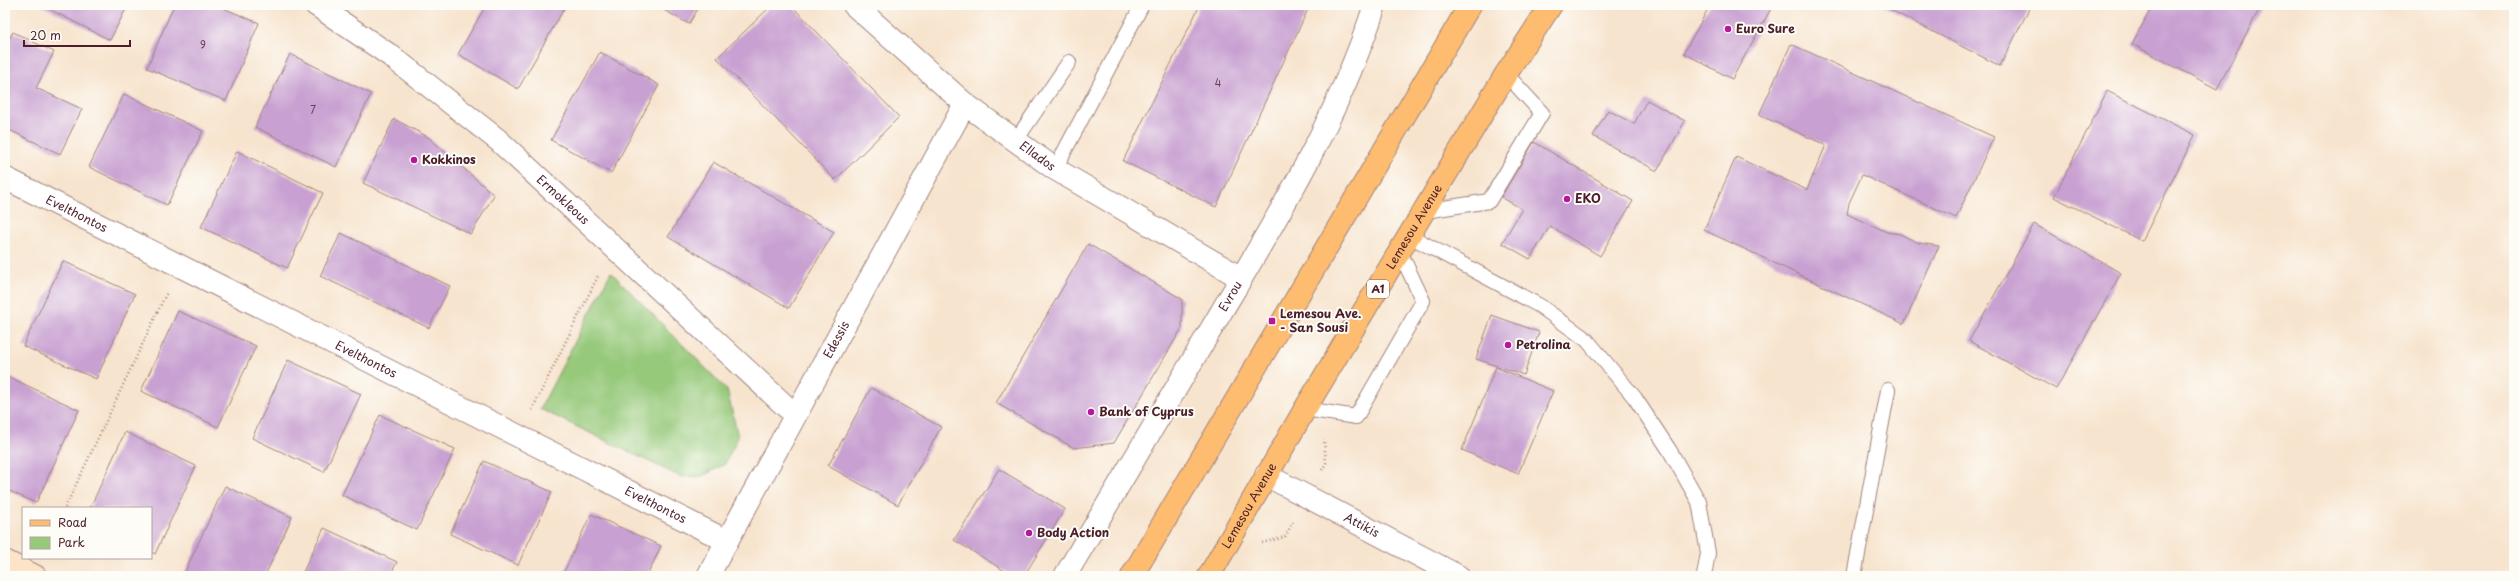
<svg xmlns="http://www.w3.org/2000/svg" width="2519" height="581" font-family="'Playpen Sans',sans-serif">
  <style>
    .green { fill: #96c97a; stroke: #707452 }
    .building { fill: #c8a0d1 }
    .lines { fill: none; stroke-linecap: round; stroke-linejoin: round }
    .lane-casing { stroke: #a0827c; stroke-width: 16 }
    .street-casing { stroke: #a0827c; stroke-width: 24 }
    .secondary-casing { stroke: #a0827c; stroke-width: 24 }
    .primary-casing { stroke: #a0827c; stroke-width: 24 }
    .path { stroke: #a0827c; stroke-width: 2.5; stroke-dasharray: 1 3; stroke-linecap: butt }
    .lane { stroke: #fff; stroke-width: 14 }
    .street { stroke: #fff; stroke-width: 22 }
    .secondary { stroke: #fee4c6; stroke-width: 22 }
    .primary { stroke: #fdbc70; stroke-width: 22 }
    .poi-dot { fill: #b5179e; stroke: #fdfcf7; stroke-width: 1.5 }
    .labels { text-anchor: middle; stroke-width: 4; stroke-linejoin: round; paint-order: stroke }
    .number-label { font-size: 10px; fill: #6a3f54 }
    .shield { fill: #fdfcf7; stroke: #806168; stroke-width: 1 }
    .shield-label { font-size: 11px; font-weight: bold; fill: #4a1f2b }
    .poi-label { font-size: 12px; font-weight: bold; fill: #4a1f2b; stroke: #fdfcf7; text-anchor: start }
    .street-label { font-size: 12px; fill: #4a1f2b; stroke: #fdfcf7 }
  </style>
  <rect width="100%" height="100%" fill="#fdfcf7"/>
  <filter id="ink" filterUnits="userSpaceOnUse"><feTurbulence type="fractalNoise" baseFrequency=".025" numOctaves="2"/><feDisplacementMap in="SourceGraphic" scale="8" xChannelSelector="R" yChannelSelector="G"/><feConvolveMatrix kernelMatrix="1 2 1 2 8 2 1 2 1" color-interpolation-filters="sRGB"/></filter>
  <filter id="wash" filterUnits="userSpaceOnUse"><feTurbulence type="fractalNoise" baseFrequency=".012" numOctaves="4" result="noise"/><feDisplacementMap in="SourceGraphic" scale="16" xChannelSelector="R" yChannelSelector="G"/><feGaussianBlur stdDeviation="0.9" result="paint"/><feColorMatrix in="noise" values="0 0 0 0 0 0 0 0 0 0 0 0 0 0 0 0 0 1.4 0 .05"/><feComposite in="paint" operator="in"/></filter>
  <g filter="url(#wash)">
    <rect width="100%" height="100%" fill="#f7e4ce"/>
    <polygon class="green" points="611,272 727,390 738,437 725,464 702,476 681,477 540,409"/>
    <g id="blocks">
      <g class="building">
        <polygon points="41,5 128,5 110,40"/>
        <polygon points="174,5 216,5 259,23 226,101 147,68"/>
        <polygon points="486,5 566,5 518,89 458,54"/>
        <polygon points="655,5 700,5 689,24"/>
        <polygon points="772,5 791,5 899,117 835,180 717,58"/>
        <polygon points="1200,5 1310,5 1216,207 1123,161"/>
        <polygon points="1710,5 1773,5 1732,79 1684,53"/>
        <polygon points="1881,5 2031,5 2000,66"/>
        <polygon points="2153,5 2259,5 2261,6 2217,89 2132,44"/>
        <polygon points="13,32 54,52 36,88 82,109 60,154 5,128 5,47"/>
        <polygon points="1791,44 1994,137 1956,218 1862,175 1849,203 1847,214 1887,232 1900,234 1919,243 1939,246 1904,324 1704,230 1736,157 1807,190 1826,145 1759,115"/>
        <polygon points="600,52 659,85 611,173 551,140"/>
        <polygon points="290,54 371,94 336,167 255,127"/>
        <polygon points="2107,91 2195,135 2142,241 2054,197"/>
        <polygon points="124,94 203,131 167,205 89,167"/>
        <polygon points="1647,100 1685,121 1657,171 1593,136 1608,110 1634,124"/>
        <polygon points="394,119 428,137 494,195 471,234 363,183"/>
        <polygon points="1534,142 1633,201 1600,256 1550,226 1530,259 1502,243 1522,209 1501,197"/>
        <polygon points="237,151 323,193 287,268 201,227"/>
        <polygon points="713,162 834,232 789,308 668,237"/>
        <polygon points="2034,224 2121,273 2056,389 1969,341"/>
        <polygon points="341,233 450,286 429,328 320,276"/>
        <polygon points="1088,244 1182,299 1182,328 1114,443 1074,448 996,403"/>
        <polygon points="63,261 135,294 96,379 23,346"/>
        <polygon points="178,311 256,346 218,427 141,391"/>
        <polygon points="1492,315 1539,332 1524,375 1476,359"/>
        <polygon points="288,360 361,394 324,472 252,438"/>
        <polygon points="1496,367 1553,391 1518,474 1462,450"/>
        <polygon points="9,377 79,410 36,503 5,489 5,385"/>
        <polygon points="871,388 941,427 898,505 828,466"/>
        <polygon points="380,415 455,449 417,530 342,495"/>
        <polygon points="125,432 196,466 155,554 151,552 151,508 90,508"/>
        <polygon points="484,461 552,492 518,565 450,534"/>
        <polygon points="999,469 1065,509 1024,576 1013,576 954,540"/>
        <polygon points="225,486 292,517 265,576 183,576"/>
        <polygon points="591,514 661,546 647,576 562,576"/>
        <polygon points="324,528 397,562 390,576 301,576"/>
      </g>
    </g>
  </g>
  <g filter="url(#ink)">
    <use href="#blocks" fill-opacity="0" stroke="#a0827c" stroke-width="1"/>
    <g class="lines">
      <g class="lane-casing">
        <g id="lane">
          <polyline points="1016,140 1069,62"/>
          <polyline points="1055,169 1142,5"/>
          <polyline points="1425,211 1489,201 1542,113 1506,74"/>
          <polyline points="1410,236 1540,306 1587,340 1635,398 1670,451 1699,502 1708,553 1704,576"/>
          <polyline points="1305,409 1356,417 1423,301 1400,252"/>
          <polyline points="1854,576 1888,390"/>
        </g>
      </g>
      <g class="street-casing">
        <g id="street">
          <path id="s1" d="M 316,5 L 391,56 L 498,140 L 794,414"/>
          <path id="s2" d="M 854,5 L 965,104 L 1055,169 L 1241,278"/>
          <path id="s3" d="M 5,178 L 727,541"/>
          <path id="s4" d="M 1266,475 L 1458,576"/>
          <path id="s5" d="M 708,576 L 965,104"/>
          <path id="s6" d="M 1065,576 C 1117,487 1170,398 1223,309 C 1282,210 1339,115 1375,5"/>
        </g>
      </g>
      <g class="secondary-casing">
        <polyline id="secondary" points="5,561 35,576"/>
      </g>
      <g class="primary-casing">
        <g id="primary">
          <polyline points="1132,576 1470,5"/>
          <path id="s7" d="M 1209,576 L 1305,409 L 1506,74 L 1551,5"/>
        </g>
      </g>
      <g class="path">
        <polyline points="532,410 599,274"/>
        <polyline points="1322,470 1326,463 1324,439"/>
        <polyline points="65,508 167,292"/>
        <polyline points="1262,543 1285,537 1293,522"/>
      </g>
      <use href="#lane" class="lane"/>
      <use href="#street" class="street"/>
      <use href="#secondary" class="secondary"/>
      <use href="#primary" class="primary"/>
    </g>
  </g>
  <g class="poi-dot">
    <circle cx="1728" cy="29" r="4"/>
    <circle cx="414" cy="160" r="4"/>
    <circle cx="1567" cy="199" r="4"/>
    <rect x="1268" y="317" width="8" height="8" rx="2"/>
    <circle cx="1508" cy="345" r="4"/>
    <circle cx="1091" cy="412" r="4"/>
    <circle cx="1029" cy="533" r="4"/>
  </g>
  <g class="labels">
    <g class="number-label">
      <text x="203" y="49">9</text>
      <text x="1218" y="87">4</text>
      <text x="313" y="114">7</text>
    </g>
    <rect class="shield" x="1367" y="280" width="22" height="18" rx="3"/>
    <g class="shield-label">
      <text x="1378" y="293">A1</text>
    </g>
    <g class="poi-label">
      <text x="1736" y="33">Euro Sure</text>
      <text x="422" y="164">Kokkinos</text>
      <text x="1575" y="203">EKO</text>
      <text x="1280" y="318">Lemesou Ave.<tspan x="1280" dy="14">- San Sousi</tspan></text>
      <text x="1516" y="349">Petrolina</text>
      <text x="1099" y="416">Bank of Cyprus</text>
      <text x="1037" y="537">Body Action</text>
    </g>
    <g class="street-label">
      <text dy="4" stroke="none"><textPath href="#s2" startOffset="238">Ellados</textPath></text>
      <text dy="4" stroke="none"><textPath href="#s1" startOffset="315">Ermokleous</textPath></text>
      <text dy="4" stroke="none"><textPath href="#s3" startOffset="80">Evelthontos</textPath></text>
      <text dy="4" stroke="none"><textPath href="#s7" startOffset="405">Lemesou Avenue</textPath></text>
      <text dy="4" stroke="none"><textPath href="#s6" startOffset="325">Evrou</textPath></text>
      <text dy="4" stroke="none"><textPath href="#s5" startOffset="269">Edessis</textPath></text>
      <text dy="4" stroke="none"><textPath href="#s3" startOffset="404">Evelthontos</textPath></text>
      <text dy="4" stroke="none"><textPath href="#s3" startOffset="728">Evelthontos</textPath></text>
      <text dy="4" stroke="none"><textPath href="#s7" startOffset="81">Lemesou Avenue</textPath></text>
      <text dy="4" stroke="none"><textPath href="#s4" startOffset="108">Attikis</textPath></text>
    </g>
  </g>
  <rect width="2519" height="581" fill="none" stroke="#fdfcf7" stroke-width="20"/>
  <rect x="22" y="507" width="130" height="52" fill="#fdfcf7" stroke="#b5a4a5"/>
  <rect x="30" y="520" width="20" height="6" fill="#fdbc70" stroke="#b5a4a5"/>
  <text x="58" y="527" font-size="12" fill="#4a1f2b">Road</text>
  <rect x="30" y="537" width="20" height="12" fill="#96c97a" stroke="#b5a4a5"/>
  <text x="58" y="547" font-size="12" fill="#4a1f2b">Park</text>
  <path d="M24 40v6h106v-6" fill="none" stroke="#4a1f2b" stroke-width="2"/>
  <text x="30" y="40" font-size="12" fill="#4a1f2b" stroke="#fdfcf7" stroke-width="3" paint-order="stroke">20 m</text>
</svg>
